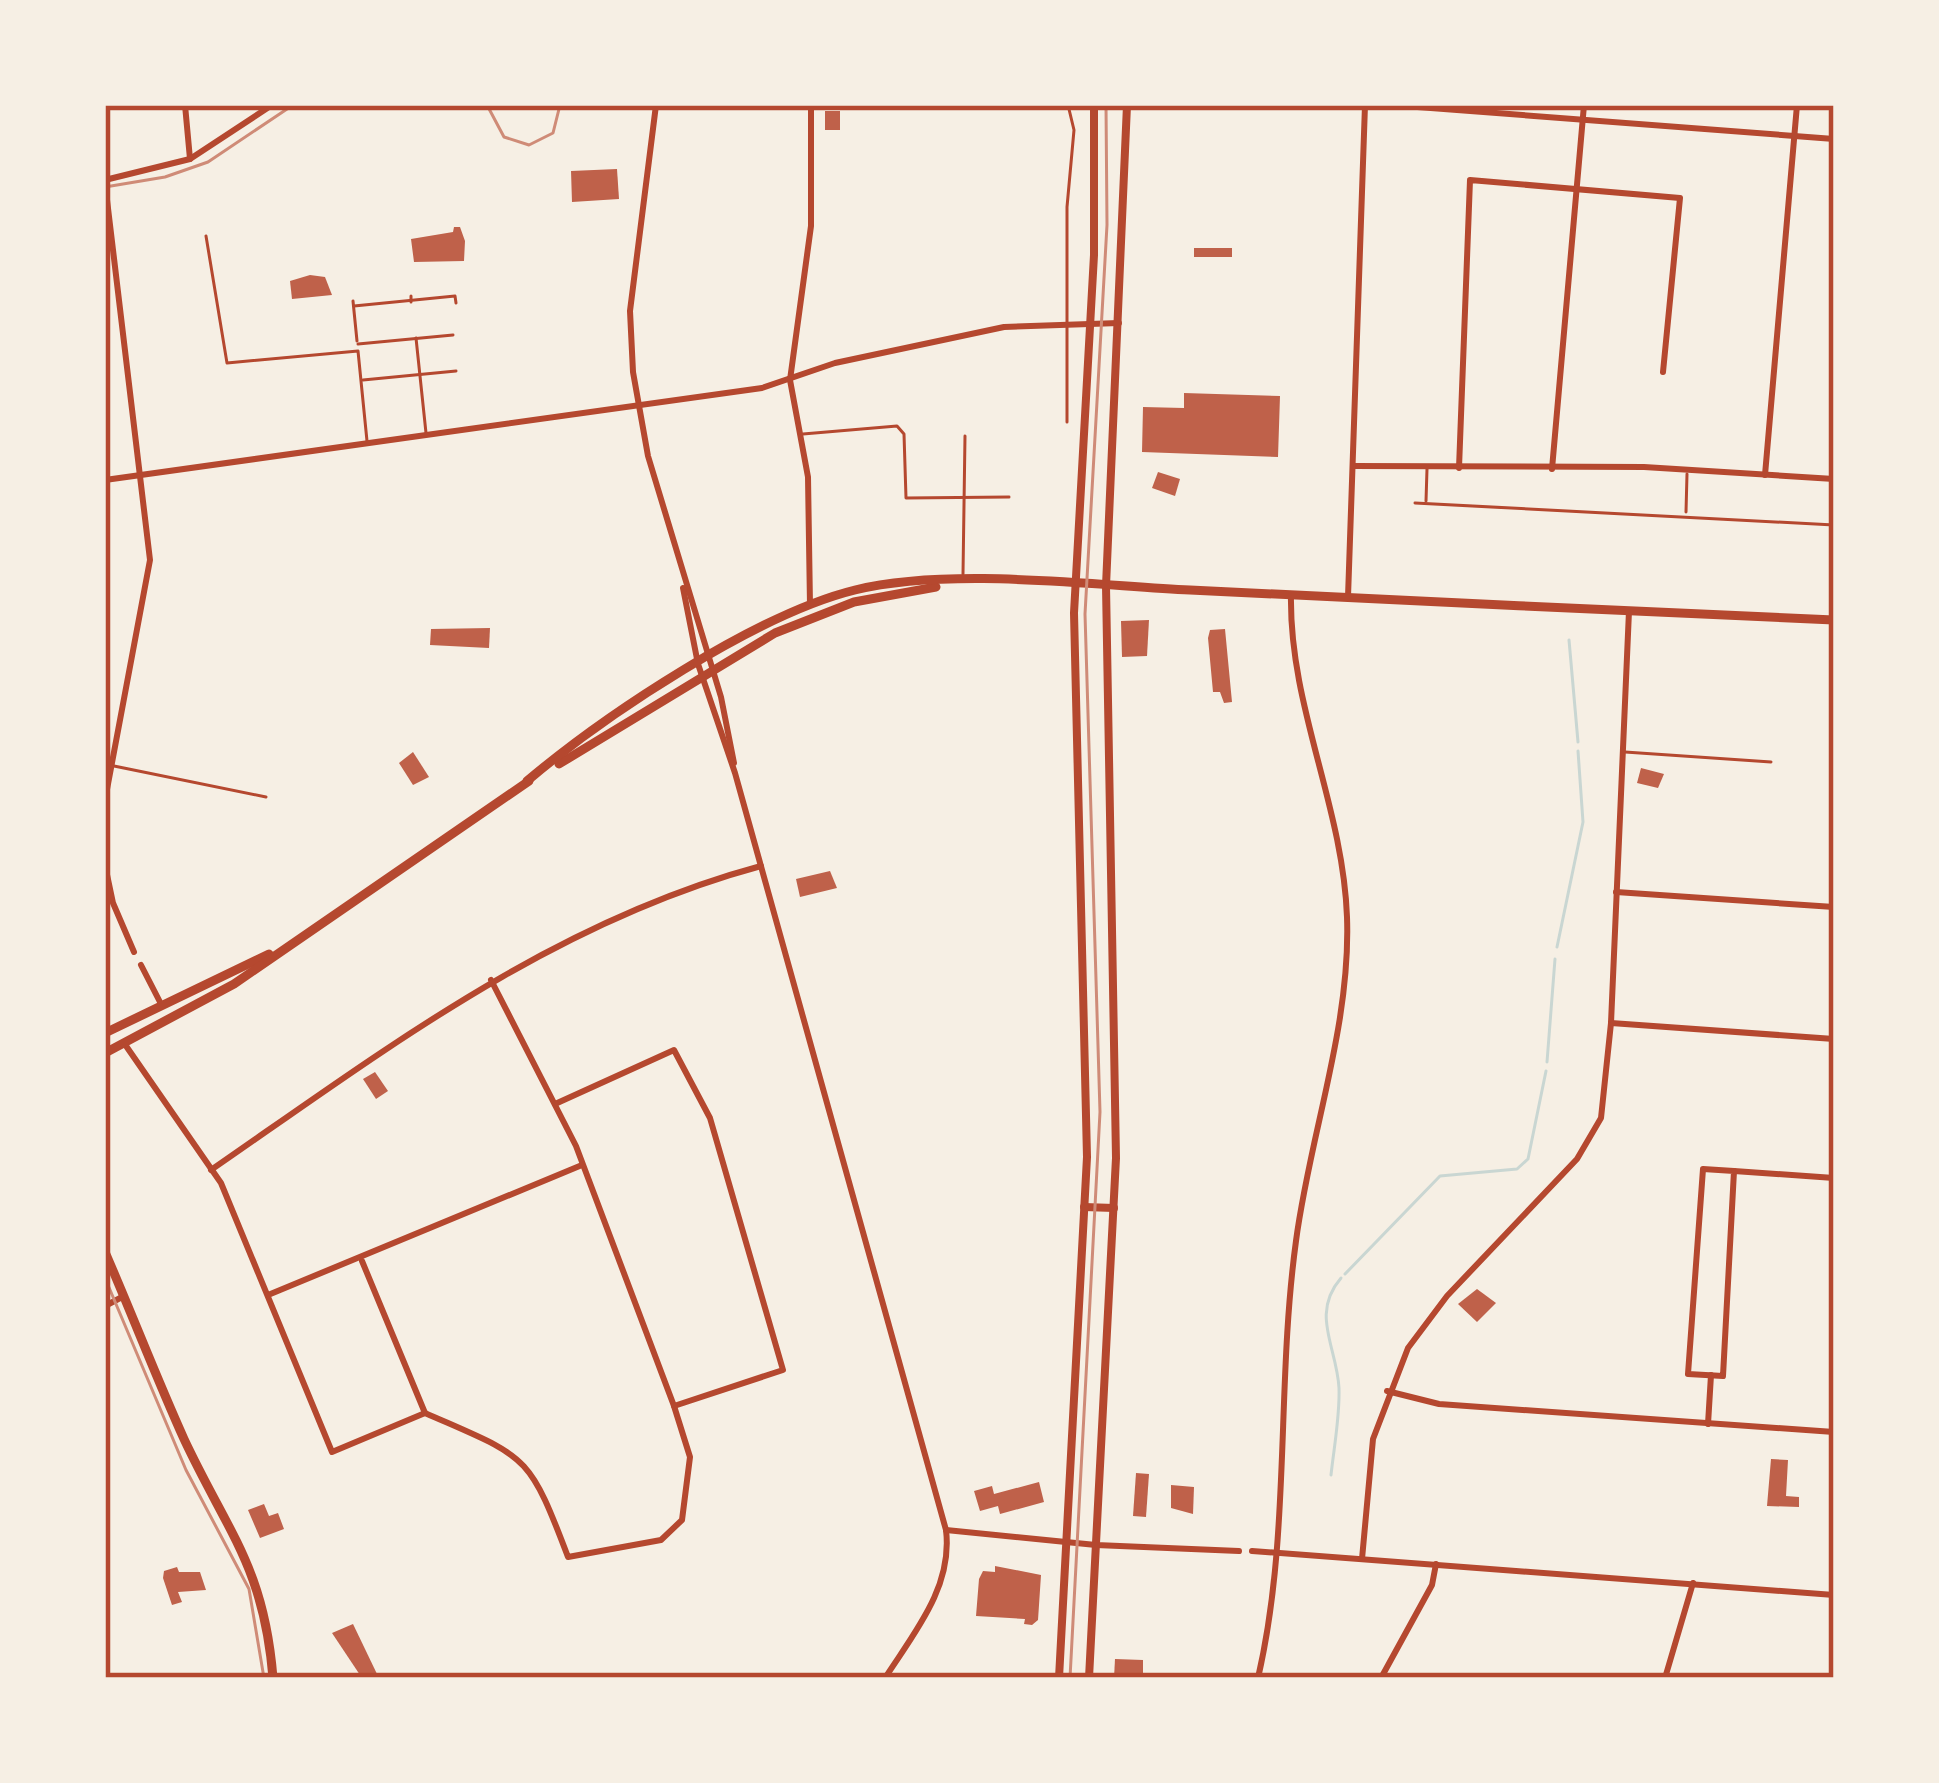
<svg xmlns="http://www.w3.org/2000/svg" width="1939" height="1783" font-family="'Open Sans',sans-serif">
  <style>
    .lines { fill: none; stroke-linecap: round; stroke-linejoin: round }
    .stream { stroke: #c9d6d2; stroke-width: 3 }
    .building { fill: #bf614a }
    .service { stroke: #b5482f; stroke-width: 3 }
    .minor { stroke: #b5482f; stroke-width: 6 }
    .tertiary { stroke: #b5482f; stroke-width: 8 }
    .secondary { stroke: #b5482f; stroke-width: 9 }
    .tram { stroke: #cf8b77; stroke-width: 3 }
    .neatline { fill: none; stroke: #b5482f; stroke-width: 4.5 }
  </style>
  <rect width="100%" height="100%" fill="#f6efe4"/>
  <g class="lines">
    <g class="stream">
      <polyline points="1569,640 1578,742"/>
      <polyline points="1557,947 1583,822 1578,751"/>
      <polyline points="1547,1062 1555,959"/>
      <polyline points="1345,1274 1440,1176 1517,1169 1528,1159 1546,1071"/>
      <path d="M 1331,1475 C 1334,1447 1340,1416 1339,1388 C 1337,1347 1310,1314 1341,1278"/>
    </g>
  </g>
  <g class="building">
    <rect x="825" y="111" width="15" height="19"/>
    <polygon points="617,169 619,199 572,202 571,171"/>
    <polygon points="454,227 460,227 465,241 464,261 414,262 411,239 453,232"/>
    <rect x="1194" y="248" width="38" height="9"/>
    <polygon points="310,275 325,277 332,295 292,299 290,281"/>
    <polygon points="1184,393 1280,396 1278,457 1142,452 1143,407 1184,408"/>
    <polygon points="1158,472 1180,479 1175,496 1152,488"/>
    <polygon points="1149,620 1147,656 1122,657 1121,621"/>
    <polygon points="490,628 489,648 430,645 431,629"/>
    <polygon points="1225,629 1232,702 1224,703 1220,692 1213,692 1208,638 1210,630"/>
    <polygon points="413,752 429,777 413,785 399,763"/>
    <polygon points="1641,768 1664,774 1658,788 1637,783"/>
    <polygon points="830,871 837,888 800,897 796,879"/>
    <polygon points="375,1072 388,1091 376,1099 363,1079"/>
    <polygon points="1477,1289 1496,1303 1477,1322 1458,1304"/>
    <polygon points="1771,1459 1788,1460 1786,1496 1799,1497 1799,1507 1767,1506"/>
    <polygon points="1136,1473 1149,1474 1146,1517 1133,1516"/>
    <polygon points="1039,1482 1044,1502 1000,1514 998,1506 980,1511 974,1491 992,1486 994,1494"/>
    <polygon points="1171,1485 1194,1487 1193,1514 1171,1508"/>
    <polygon points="264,1504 269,1516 278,1513 284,1529 260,1538 248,1510"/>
    <polygon points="995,1566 1041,1575 1038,1620 1032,1625 1024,1624 1025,1619 976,1616 979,1579 983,1571 995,1572"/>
    <polygon points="177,1567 179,1572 200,1572 206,1590 178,1592 182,1602 172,1605 163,1578 164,1571"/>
    <polygon points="353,1624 377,1674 370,1678 362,1678 332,1633"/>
    <polygon points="1115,1659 1143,1660 1143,1678 1114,1678"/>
  </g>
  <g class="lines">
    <g class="service">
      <polyline points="206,236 227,363 358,351 367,441"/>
      <polyline points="411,296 411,302"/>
      <polyline points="353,301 357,341"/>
      <polyline points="354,306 455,296 456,303"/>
      <polyline points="416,338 426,433"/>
      <polyline points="358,344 453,335"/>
      <polyline points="363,380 456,371"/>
      <polyline points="1067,422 1067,207 1074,130 1068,105"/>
      <polyline points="803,434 897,426 904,434 906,498 1009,497"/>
      <polyline points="1426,501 1427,469"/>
      <polyline points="1415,503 1834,525"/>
      <polyline points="1686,512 1687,474"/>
      <polyline points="963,574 965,436"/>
      <polyline points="1625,752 1771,762"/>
      <polyline points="114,766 266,797"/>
    </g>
    <g class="minor">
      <polyline points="185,105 190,159"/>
      <polyline points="656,105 630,311 633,372 648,456 721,697 734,763"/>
      <polyline points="1391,105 1834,139"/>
      <polyline points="105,180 190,159 272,105"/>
      <polyline points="105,183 150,560 105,800"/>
      <polyline points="1353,466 1644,467 1834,479"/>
      <polyline points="1459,468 1470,180 1680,198 1663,372"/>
      <polyline points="1552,469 1584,105"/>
      <polyline points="1765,475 1797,105"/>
      <polyline points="105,480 762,388 835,363 1004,327 1119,323"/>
      <path d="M 683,588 L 698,664 L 735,773 L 946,1530 C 953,1587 914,1633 885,1678"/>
      <polyline points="1348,597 1365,105"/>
      <polyline points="810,605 808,477 790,380 811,226 811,105"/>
      <polyline points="105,865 113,903 134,952"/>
      <polyline points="1616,892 1834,907"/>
      <polyline points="141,965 161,1004"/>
      <polyline points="1611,1023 1834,1039"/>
      <path d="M 124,1043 L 221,1183 L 332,1452 L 425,1413 C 527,1458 528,1451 568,1557 L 661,1540 L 682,1520 L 690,1457 L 674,1406 L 576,1146 L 491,980"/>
      <polyline points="555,1104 674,1050 710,1118 783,1370 674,1406"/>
      <polygon points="1703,1169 1734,1171 1723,1376 1688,1374"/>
      <path d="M 211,1170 C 386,1049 553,922 761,866"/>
      <polyline points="1734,1171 1834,1178"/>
      <polyline points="362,1261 425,1413"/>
      <polyline points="268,1295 582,1165"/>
      <polyline points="105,1306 124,1296"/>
      <polyline points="1387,1391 1439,1404 1834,1432"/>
      <polyline points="1708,1424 1711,1375"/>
      <polyline points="946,1530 1096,1545 1239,1551"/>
      <polyline points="1252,1551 1834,1595"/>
      <polyline points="1362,1559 1373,1439 1408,1348 1447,1296 1577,1159 1601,1118 1611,1023 1629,611"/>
      <path d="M 1258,1678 C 1291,1535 1276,1386 1296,1241 C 1310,1134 1351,1026 1347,917 C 1343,806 1289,706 1291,595"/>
      <polyline points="1381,1678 1432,1585 1436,1564"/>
      <polyline points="1665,1678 1693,1583"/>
    </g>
    <g class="tertiary">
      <polyline points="1084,1207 1114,1208"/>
      <polyline points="1059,1678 1087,1157 1074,613 1094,255 1094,105"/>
      <polyline points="1089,1678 1116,1158 1106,586 1127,105"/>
    </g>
    <g class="secondary">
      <polyline points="559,764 775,633 854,602 936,587"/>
      <path d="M 527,781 C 605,715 757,614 855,590 C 950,567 1091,585 1190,590 C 1405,601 1619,610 1834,620"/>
      <polyline points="105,1033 269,954"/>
      <polyline points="105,1053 234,984 529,781"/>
      <path d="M 105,1252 C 132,1314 156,1377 184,1439 C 228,1533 264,1567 273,1678"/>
    </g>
    <g class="tram">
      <polyline points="487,105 504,137 529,145 553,133 560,105"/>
      <polyline points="105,187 165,177 208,162 293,105"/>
      <polyline points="105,1278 186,1470 249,1589 264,1678"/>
      <polyline points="1070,1678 1100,1112 1085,614 1107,225 1106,105"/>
    </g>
  </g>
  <rect width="1939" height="1783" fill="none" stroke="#f6efe4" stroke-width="216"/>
  <rect x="108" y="108" width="1723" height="1567" class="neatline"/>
</svg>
